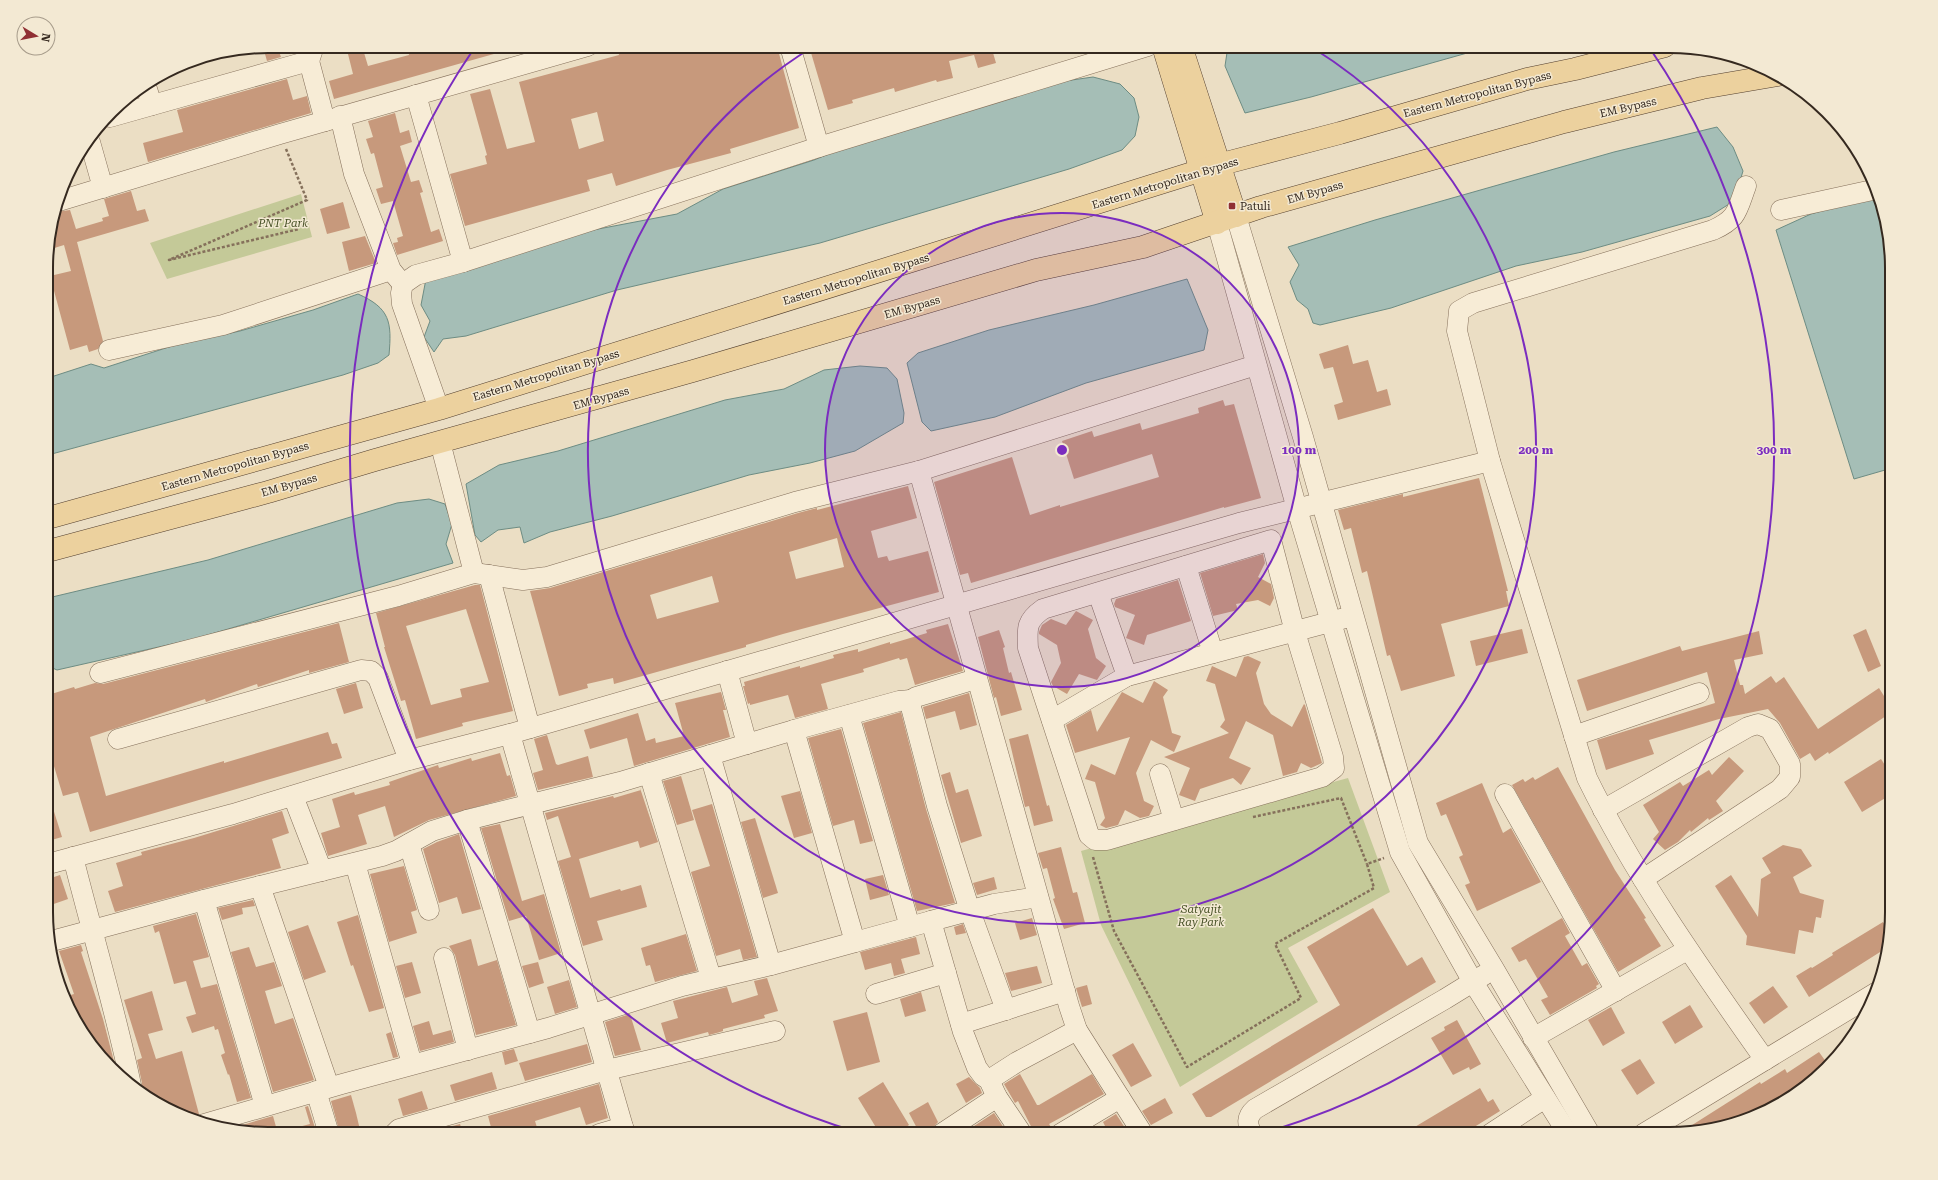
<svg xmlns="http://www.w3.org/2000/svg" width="1938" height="1180" font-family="'Roboto Serif',serif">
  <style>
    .green { fill: #c4c998 }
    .water { fill: #a5beb6; stroke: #6d8c83 }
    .building { fill: #c7997c; fill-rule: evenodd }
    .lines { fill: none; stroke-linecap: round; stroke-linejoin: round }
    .minor-casing { stroke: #85705b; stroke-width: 21 }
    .major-casing { stroke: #533f2f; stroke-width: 23 }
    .path { stroke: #85705b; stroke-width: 2.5; stroke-dasharray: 3 2; stroke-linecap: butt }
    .minor { stroke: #f7ecd6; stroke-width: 20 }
    .major { stroke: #ecd19e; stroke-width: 22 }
    .ring { fill: none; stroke: #7b2cbf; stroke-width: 2 }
    .poi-dot { fill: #902f33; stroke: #f3e9d3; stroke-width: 1.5 }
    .labels { text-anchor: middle; stroke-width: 3; stroke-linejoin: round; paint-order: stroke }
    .street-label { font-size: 11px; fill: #35291f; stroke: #f3e9d3 }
    .poi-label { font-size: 11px; fill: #35291f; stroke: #f3e9d3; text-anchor: start }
    .park-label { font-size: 11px; font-style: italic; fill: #475126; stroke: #f3e9d3 }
    .rim { fill: none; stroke: #35291f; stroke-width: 2 }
    .centre { fill: #7b2cbf; stroke: #f3e9d3; stroke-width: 2 }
    .ring-label { font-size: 12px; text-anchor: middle; font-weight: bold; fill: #7b2cbf; stroke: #f3e9d3; stroke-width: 3; stroke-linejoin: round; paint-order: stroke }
  </style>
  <rect width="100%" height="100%" fill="#ebdec4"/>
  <g class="green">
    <polygon points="301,194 312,237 167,279 150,243"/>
    <polygon points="1348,778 1390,892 1288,948 1318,1002 1180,1087 1101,925 1081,851"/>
  </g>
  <g class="water">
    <polygon points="1228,46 1492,46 1311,97 1245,113 1225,66"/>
    <polygon points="1093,77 1120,84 1134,98 1139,117 1135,136 1122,150 1069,169 820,243 617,290 466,336 443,339 434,352 424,337 430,321 421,305 426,279 593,230 677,214 723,189 814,160 872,136 1058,82"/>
    <polygon points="1717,127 1733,147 1743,171 1734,201 1710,216 1582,252 1516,266 1391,308 1320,325 1313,323 1308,309 1297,300 1290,282 1299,265 1288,247 1375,220 1614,152"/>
    <polygon points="1879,194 1892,253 1892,468 1854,479 1776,230 1811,214"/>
    <polygon points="1187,279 1208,330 1204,350 1086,383 995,417 931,431 922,422 907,363 918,353 989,330 1094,305"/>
    <path d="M 358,294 C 390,308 392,322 389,355 L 378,363 L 343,375 L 48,455 L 48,378 L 91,364 L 104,368 L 172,346 L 240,331 L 313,310 Z"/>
    <polygon points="860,366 887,368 897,379 904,413 903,423 855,451 810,463 749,475 612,516 550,532 524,543 520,527 498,530 481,542 475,535 466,484 499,465 558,451 725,400 784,389 824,370"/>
    <polygon points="429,499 445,504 452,524 446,544 453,563 194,639 57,670 48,666 48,598 208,560 397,503"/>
  </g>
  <g class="building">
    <polygon points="277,46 281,57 267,61 263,47"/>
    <polygon points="346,46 362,46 368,66 409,55 407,46 507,46 508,50 334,99 329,81 353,74"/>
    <path d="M 636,46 L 777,46 L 799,128 L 730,149 L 731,153 L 667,170 L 616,186 L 612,173 L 587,180 L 590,191 L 465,226 L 450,174 L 487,164 L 485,156 L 487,155 L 470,94 L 490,89 L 507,149 L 535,142 L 519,82 L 619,55 L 618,51 ZM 597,112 L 604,141 L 579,149 L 571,119 Z"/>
    <polygon points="809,46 991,46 996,63 978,68 974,55 949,61 953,78 937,82 936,80 895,92 894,88 852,100 853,103 828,110"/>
    <polygon points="287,79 293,100 307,96 311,113 148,162 143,143 183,132 177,110"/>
    <polygon points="395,113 400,133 409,130 412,142 400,146 411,182 419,180 423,192 420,193 431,232 439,229 443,241 397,255 393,243 398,242 397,238 403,236 393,201 381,204 376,189 383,187 374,153 371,154 366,139 373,137 368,121"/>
    <polygon points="131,191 137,211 145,209 149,221 77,242 103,341 98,349 89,352 87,345 70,350 50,276 71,271 64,245 48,250 48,239 56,212 70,210 76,229 103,221 102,218 109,216 104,199"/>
    <polygon points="343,202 350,228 327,234 320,209"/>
    <polygon points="365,236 376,263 349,271 342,242"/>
    <polygon points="1348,345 1353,364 1368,360 1377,392 1387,389 1391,405 1338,420 1334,405 1343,402 1333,367 1324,369 1319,354"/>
    <polygon points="1223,400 1225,406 1234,404 1261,498 1224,508 1224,507 971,583 968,573 960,575 934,482 1012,457 1030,515 1060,505 1060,507 1159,477 1152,454 1074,479 1062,441 1092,431 1094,437 1140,423 1142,430 1199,413 1198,408"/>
    <polygon points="1479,478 1508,591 1506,591 1509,606 1441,624 1455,676 1401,691 1390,655 1387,656 1367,571 1362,573 1351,528 1344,530 1338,510 1403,494 1403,497"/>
    <path d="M 908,486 L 917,518 L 871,531 L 878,558 L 887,556 L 889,561 L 928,551 L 939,592 L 783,634 L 746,645 L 746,647 L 614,684 L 613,678 L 587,684 L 588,688 L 559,696 L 530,591 L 550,588 L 798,513 L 817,508 L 817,510 ZM 837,538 L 844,567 L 796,579 L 789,552 ZM 712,576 L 719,602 L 657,619 L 650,595 Z"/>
    <polygon points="1263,554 1265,563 1258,577 1271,584 1274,598 1270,606 1258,600 1236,604 1238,610 1213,616 1200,573"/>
    <polygon points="1178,580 1191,621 1147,635 1144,645 1126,638 1135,615 1115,607 1114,604 1116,599"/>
    <path d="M 475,585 L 480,585 L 513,711 L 462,723 L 463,726 L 416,739 L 405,700 L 401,701 L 384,647 L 385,647 L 376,613 ZM 466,609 L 489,682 L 460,689 L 462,697 L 431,705 L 406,626 Z"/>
    <polygon points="1076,611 1093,620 1088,629 1096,658 1106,666 1097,680 1079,674 1067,694 1053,686 1051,682 1061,663 1057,645 1039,634 1039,632 1042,625 1051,619 1066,625"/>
    <polygon points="339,623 349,662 309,673 309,670 258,687 257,684 206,702 205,699 90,737 106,796 224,761 224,763 328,732 332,744 337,743 342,758 90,832 78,792 63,796 50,753 53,752 48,734 48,695 74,687 75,689 95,683 103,684"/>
    <polygon points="948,624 963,671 915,685 907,658 900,660 899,658 863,669 864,672 821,684 828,709 795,718 788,695 750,705 750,703 748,704 743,686 745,686 744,682 800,666 800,668 834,658 833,655 858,649 858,652 890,642 890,644 927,633 926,630"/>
    <polygon points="1522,629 1528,653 1476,666 1470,641"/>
    <polygon points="1866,629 1881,666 1868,672 1853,635"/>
    <polygon points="999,630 1005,647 1003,648 1009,673 1011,672 1022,710 1001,716 996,697 994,698 978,637"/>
    <polygon points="1759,631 1763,654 1734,660 1740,685 1743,685 1745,694 1771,676 1776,683 1784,677 1818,729 1879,688 1884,696 1892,690 1892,712 1829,754 1828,752 1815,761 1810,753 1800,759 1780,723 1768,709 1719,719 1649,740 1654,754 1606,770 1597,740 1715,703 1707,672 1587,711 1577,680 1680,646 1682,651"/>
    <polygon points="1248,656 1261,662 1256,673 1264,704 1271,714 1292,727 1304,704 1305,705 1322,763 1311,768 1301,763 1297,772 1283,776 1273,735 1246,721 1229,758 1251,768 1241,785 1233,778 1200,789 1195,801 1179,795 1190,768 1164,757 1229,733 1220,727 1225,720 1215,684 1206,681 1212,666 1236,677 1244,657"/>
    <polygon points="1154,681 1168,690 1163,697 1172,733 1181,736 1174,752 1151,740 1136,773 1144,801 1154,806 1149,816 1140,818 1125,810 1118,825 1106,828 1100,825 1105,818 1095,782 1085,779 1091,764 1115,775 1130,737 1075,753 1066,725 1091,710 1097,732 1122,692 1143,703"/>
    <polygon points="356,683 363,708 344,714 336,689"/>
    <polygon points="721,692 726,710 723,710 730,737 634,766 627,738 590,749 584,730 638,713 646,741 655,738 656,743 684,736 675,703"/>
    <polygon points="969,693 977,725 960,730 955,711 926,719 923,707"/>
    <polygon points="901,712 926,809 955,903 917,911 863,723"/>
    <polygon points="841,729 873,841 860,844 854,820 833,826 808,738"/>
    <polygon points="1028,734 1047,806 1049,805 1053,821 1034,826 1029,806 1025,807 1009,739"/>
    <polygon points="547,735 556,764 558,765 588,756 593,777 538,790 533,773 543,770 534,739"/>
    <polygon points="500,753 507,776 510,775 516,796 429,820 394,837 385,806 358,815 367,844 328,856 321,833 340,827 332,799 354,792 355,795 390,785 389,782 438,765 439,768 471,758 472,761"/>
    <polygon points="1729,757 1744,771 1716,801 1723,811 1709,820 1708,818 1691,832 1690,830 1678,842 1665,850 1653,839 1659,832 1643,805 1680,782 1683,786 1709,770 1712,775"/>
    <polygon points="1881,759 1892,776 1892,794 1862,812 1844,782"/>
    <polygon points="1558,767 1615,870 1646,918 1644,919 1661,946 1618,972 1512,785 1523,779 1525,782 1533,777 1535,780"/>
    <polygon points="950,772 956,793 968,789 982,836 961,843 941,775"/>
    <polygon points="681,776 694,820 677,825 663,781"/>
    <polygon points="1482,783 1503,833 1511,828 1541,882 1477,911 1465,885 1470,883 1459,857 1463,855 1446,814 1441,816 1436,803"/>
    <polygon points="640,788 658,842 640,848 638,841 579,859 590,898 620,889 621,891 641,885 647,907 597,921 603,940 583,946 558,861 571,857 558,816 547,820 545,813 613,796 614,798 641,790"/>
    <polygon points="800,791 812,833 794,838 781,796"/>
    <polygon points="48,802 51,802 62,837 48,841"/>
    <polygon points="712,804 757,957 743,960 740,949 716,956 691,872 710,866 692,810"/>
    <polygon points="282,811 289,833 272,839 281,868 115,912 108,891 123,886 116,863 142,855 141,852 194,838"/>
    <polygon points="755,818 778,893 763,898 741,822"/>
    <polygon points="500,824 522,901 544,894 561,953 539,960 526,916 509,921 481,828"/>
    <polygon points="459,834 481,909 462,914 457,897 439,903 423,849 437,842"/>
    <polygon points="1783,845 1801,849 1812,866 1793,877 1800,893 1824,900 1821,918 1816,917 1813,933 1799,930 1795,954 1746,945 1747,936 1715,886 1731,875 1758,917 1761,879 1771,873 1762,858"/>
    <polygon points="1061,847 1073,893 1077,892 1085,923 1064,929 1053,899 1055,898 1047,868 1043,869 1038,853"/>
    <polygon points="404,866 417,910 411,912 417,933 389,942 370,874"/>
    <polygon points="60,875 68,899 48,906 48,879"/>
    <polygon points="883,875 889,895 870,900 865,879"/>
    <polygon points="994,877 997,889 977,895 973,883"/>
    <polygon points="253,900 255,906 242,908 243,914 222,920 218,908"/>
    <polygon points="1373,908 1407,966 1422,957 1436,982 1211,1117 1206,1117 1192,1094 1340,1005 1307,947"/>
    <polygon points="196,914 209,957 193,961 201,988 217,984 251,1098 237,1102 229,1074 228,1075 221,1055 225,1053 218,1029 215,1030 214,1026 192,1033 186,1017 196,1014 186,981 174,984 159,931 155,933 153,926"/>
    <polygon points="358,915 384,1008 369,1012 353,965 351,966 337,922"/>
    <polygon points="1032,918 1037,935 1020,940 1015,923"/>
    <polygon points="1562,918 1570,933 1565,936 1582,966 1587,963 1599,984 1596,986 1597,988 1550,1015 1541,1000 1548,997 1526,959 1519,962 1511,948"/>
    <polygon points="1883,922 1890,933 1888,947 1809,997 1796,976 1811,967 1812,968 1833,955 1832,953"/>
    <polygon points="963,924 966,933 956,935 954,927"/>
    <polygon points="308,925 326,972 304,980 288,932"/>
    <polygon points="686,934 697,971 655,982 650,965 646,966 641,948"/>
    <polygon points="916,937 920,954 901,959 905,973 894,976 891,963 865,970 860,952"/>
    <polygon points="471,939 478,966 497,960 516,1025 476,1035 455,955 449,946"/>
    <polygon points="81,945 83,951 81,952 103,1019 117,1073 111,1069 83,1035 64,997 74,994 59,951"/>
    <polygon points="249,947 256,967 274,962 282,986 265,991 275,1024 293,1018 314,1080 273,1092 231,952"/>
    <polygon points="412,962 421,993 405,998 396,966"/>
    <polygon points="538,962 544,983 529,988 522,966"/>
    <polygon points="1037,966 1042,983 1011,991 1005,973"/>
    <polygon points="767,978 778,1011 764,1015 765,1018 723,1029 723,1031 720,1032 709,1035 708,1032 667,1043 661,1023 678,1018 673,1001 727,987 732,1003 758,995 754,981"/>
    <polygon points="569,980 577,1007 555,1014 547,987"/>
    <polygon points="1087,985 1092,1004 1082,1007 1076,988"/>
    <polygon points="1773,986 1788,1007 1764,1024 1749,1003"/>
    <polygon points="152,991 163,1030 148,1034 156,1059 182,1051 199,1114 194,1120 157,1104 140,1091 142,1083 137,1060 142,1058 124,1000"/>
    <polygon points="921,992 926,1011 905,1017 900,999"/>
    <polygon points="1690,1005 1703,1027 1675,1044 1662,1022"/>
    <polygon points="1611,1007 1625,1033 1603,1046 1588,1020"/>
    <polygon points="867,1012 880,1062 847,1071 833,1021"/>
    <polygon points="630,1014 641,1050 615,1056 605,1022"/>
    <polygon points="1457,1020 1481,1064 1470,1070 1469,1067 1453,1075 1431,1038 1445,1030 1444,1027"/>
    <polygon points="429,1021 433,1035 451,1030 454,1042 420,1051 413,1026"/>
    <polygon points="391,1032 398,1057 393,1058 386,1034"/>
    <polygon points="1133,1043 1152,1076 1131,1087 1112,1055"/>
    <polygon points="587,1044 592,1062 525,1081 519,1063"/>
    <polygon points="514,1049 518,1061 505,1065 502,1052"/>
    <polygon points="1819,1052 1829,1066 1781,1104 1741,1122 1678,1134 1760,1082 1761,1084 1785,1069 1787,1073"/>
    <polygon points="1640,1059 1655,1083 1637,1095 1621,1070"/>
    <polygon points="492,1072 497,1089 455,1101 450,1085"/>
    <polygon points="1020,1074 1037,1105 1039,1105 1092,1074 1104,1094 1049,1124 1051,1127 1035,1134 1018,1101 1015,1103 1004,1084"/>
    <polygon points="969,1077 980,1088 982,1093 966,1103 956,1084"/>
    <polygon points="883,1082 909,1125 896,1134 880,1134 858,1098"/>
    <polygon points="599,1084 608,1118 586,1125 580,1107 535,1121 539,1134 505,1134 503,1128 492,1131 488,1116"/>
    <polygon points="1480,1088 1488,1102 1493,1099 1500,1111 1463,1134 1457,1134 1452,1126 1440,1134 1403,1134"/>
    <polygon points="422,1091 428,1109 403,1116 398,1099"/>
    <polygon points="351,1095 356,1113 361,1134 340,1134 331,1101"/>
    <polygon points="1165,1098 1173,1113 1151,1125 1142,1111"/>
    <polygon points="928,1102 938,1122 930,1131 920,1134 909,1113"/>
    <polygon points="308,1106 317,1134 288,1134 287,1130 310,1124 305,1107"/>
    <polygon points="994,1113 1008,1134 970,1134 968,1130"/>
    <polygon points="1116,1114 1129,1134 1100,1134 1107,1130 1103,1122"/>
    <polygon points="273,1116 278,1134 229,1129"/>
    <polygon points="460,1124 463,1134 424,1134"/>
  </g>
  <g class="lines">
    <g class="minor-casing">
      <g id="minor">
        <polyline points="790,46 819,147"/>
        <polyline points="309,61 325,121"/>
        <polyline points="146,86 152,105"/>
        <polyline points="416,95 463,262"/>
        <polyline points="340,116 354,174 391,270 400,281"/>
        <polyline points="110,117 309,61 314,46"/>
        <polyline points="90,142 103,188"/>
        <path d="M 1746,186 C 1737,210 1738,219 1713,230 L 1473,303 L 1459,311 L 1457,331 L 1490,461 L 1587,778 C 1636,878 1701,969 1765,1060"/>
        <polyline points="59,201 280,134 588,46"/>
        <polyline points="1781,210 1877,189"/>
        <polyline points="1236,216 1303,437 1418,843 1494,969 1590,1134"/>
        <polyline points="1217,223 1297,509 1400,852 1473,982 1568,1134"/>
        <polyline points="109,350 223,325 391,270"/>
        <polyline points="439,409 402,304 401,293 403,284 416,275 463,262 819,147 1148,46"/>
        <polyline points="919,471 1069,1006 1077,1030 1143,1134"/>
        <path d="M 1271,540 L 1295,632 L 1333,757 L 1334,768 L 1322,777 L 1107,840 L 1095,840 L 1089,835 L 1084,819 L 1028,648 C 1027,628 1026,621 1043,609 Z"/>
        <polyline points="1186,566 1213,653"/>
        <polyline points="474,573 523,580 547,577 795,502 919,471 1256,365"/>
        <polyline points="489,575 530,728"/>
        <polyline points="1098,593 1127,676"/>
        <polyline points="727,671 747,744 794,730 855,942 931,921 963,1032 977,1068 983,1076 989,1080 997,1097 1022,1134"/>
        <polyline points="100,673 398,596 474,573 440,442"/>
        <polyline points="976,679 916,697 911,700 911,707 937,806 970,911 1006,1010"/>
        <polyline points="849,715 910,927"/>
        <polyline points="1052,720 1127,676 1345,618"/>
        <polyline points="794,730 899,701 911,700"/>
        <polyline points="510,734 625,1134"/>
        <polyline points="1574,736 1699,693"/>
        <polyline points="118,739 361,670 371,671 378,678 409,760"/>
        <polyline points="710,755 771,965"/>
        <polyline points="649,773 711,978"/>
        <polyline points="1160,774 1174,820"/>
        <polyline points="1505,794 1616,991"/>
        <polyline points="293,796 322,871"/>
        <polyline points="1603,810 1748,727 1758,724 1770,729 1790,764 1790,777 1780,789 1643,879"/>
        <polyline points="467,820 530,1033"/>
        <polyline points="409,844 429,910"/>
        <path d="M 73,857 C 92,933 115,1008 131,1085"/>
        <polyline points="355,863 412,1064"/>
        <polyline points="48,864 233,814 409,760 510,734 1239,523 1490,461"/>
        <polyline points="260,886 329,1087"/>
        <polyline points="204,900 265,1106"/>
        <polyline points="931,921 994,904 1038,897"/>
        <polyline points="48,942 204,900 382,856 396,851 432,831 467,820 620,782 747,744"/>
        <polyline points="444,958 468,1050"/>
        <polyline points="876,994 946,973"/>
        <polyline points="961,1024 1065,991"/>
        <polyline points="1533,1038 1687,950"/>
        <polyline points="989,1080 1017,1062 1077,1030"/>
        <polyline points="316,1091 329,1134"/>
        <polyline points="204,1124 342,1084 548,1028 682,986 771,965 855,942"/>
        <polyline points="394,1134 399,1129 607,1070 775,1031"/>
        <polyline points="599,1134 623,1127"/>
        <polyline points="941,1134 997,1097"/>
        <polyline points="1060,1134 1120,1098"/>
        <path d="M 1252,1134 C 1247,1124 1246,1117 1255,1109 L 1445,999 L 1484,975"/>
        <polyline points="1490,1134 1545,1098"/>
        <polyline points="1643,1134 1877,992"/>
      </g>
    </g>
    <g class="major-casing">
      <g id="major">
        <polyline points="1163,46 1217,223"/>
        <polyline points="1181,46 1236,216"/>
        <polyline points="48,518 439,409 1218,165 1340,133 1527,79 1575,69 1665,46"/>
        <polyline points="48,551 268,492 375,460 693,371 1036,270 1143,247 1261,207 1564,122 1702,88 1778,75"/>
      </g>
    </g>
    <g class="path">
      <polyline points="286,149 307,200 169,260 299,229"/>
      <polyline points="1253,817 1341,798 1367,864"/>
      <polyline points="1093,857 1114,931 1187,1067 1301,998 1275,944 1374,888 1367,864 1384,858"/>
    </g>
    <use href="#minor" class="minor"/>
    <use href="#major" class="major"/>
  </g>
  <circle cx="1062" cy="450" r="237" fill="#7b2cbf" fill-opacity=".12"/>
  <g class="ring">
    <circle cx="1062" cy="450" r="237"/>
    <path d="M1313 48A474 474 0 1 1 811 48"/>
    <path d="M860 1133A712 712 0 0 1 475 47M1649 47A712 712 0 0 1 1264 1133"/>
  </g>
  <rect class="poi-dot" x="1228" y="202" width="8" height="8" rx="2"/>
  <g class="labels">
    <g class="street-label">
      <text transform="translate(1477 94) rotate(-15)" y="4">Eastern Metropolitan Bypass</text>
      <text transform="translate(1628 107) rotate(-13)" y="4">EM Bypass</text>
      <text transform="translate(1165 183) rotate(-17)" y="4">Eastern Metropolitan Bypass</text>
      <text transform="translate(1315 192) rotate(-16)" y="4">EM Bypass</text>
      <text transform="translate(856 279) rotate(-17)" y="4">Eastern Metropolitan Bypass</text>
      <text transform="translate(912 307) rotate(-16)" y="4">EM Bypass</text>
      <text transform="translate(546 375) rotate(-17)" y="4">Eastern Metropolitan Bypass</text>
      <text transform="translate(601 398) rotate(-16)" y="4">EM Bypass</text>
      <text transform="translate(235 466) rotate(-16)" y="4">Eastern Metropolitan Bypass</text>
      <text transform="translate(289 485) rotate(-16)" y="4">EM Bypass</text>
    </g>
    <g class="poi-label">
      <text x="1240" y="210">Patuli</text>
    </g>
    <g class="park-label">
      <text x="283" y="227">PNT Park</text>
      <text x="1201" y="913">Satyajit<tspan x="1201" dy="13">Ray Park</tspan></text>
    </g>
  </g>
  <path d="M0 0H1938V1180H0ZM268 53H1670A215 215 0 0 1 1885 268V912A215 215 0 0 1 1670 1127H268A215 215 0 0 1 53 912V268A215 215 0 0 1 268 53Z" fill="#f3e9d3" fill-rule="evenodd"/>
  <path class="rim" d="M268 53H1670A215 215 0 0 1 1885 268V912A215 215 0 0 1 1670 1127H268A215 215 0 0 1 53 912V268A215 215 0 0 1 268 53Z"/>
  <circle cx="1062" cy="450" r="6" class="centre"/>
  <g class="ring-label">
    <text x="1299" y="454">100 m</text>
    <text x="1536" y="454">200 m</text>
    <text x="1774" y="454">300 m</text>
  </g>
  <g transform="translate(36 36) rotate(100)"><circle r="19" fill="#f3e9d3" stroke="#a79c8b"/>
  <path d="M0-3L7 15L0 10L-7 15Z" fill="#902f33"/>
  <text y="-6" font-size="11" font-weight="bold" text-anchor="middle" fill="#35291f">N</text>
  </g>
</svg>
